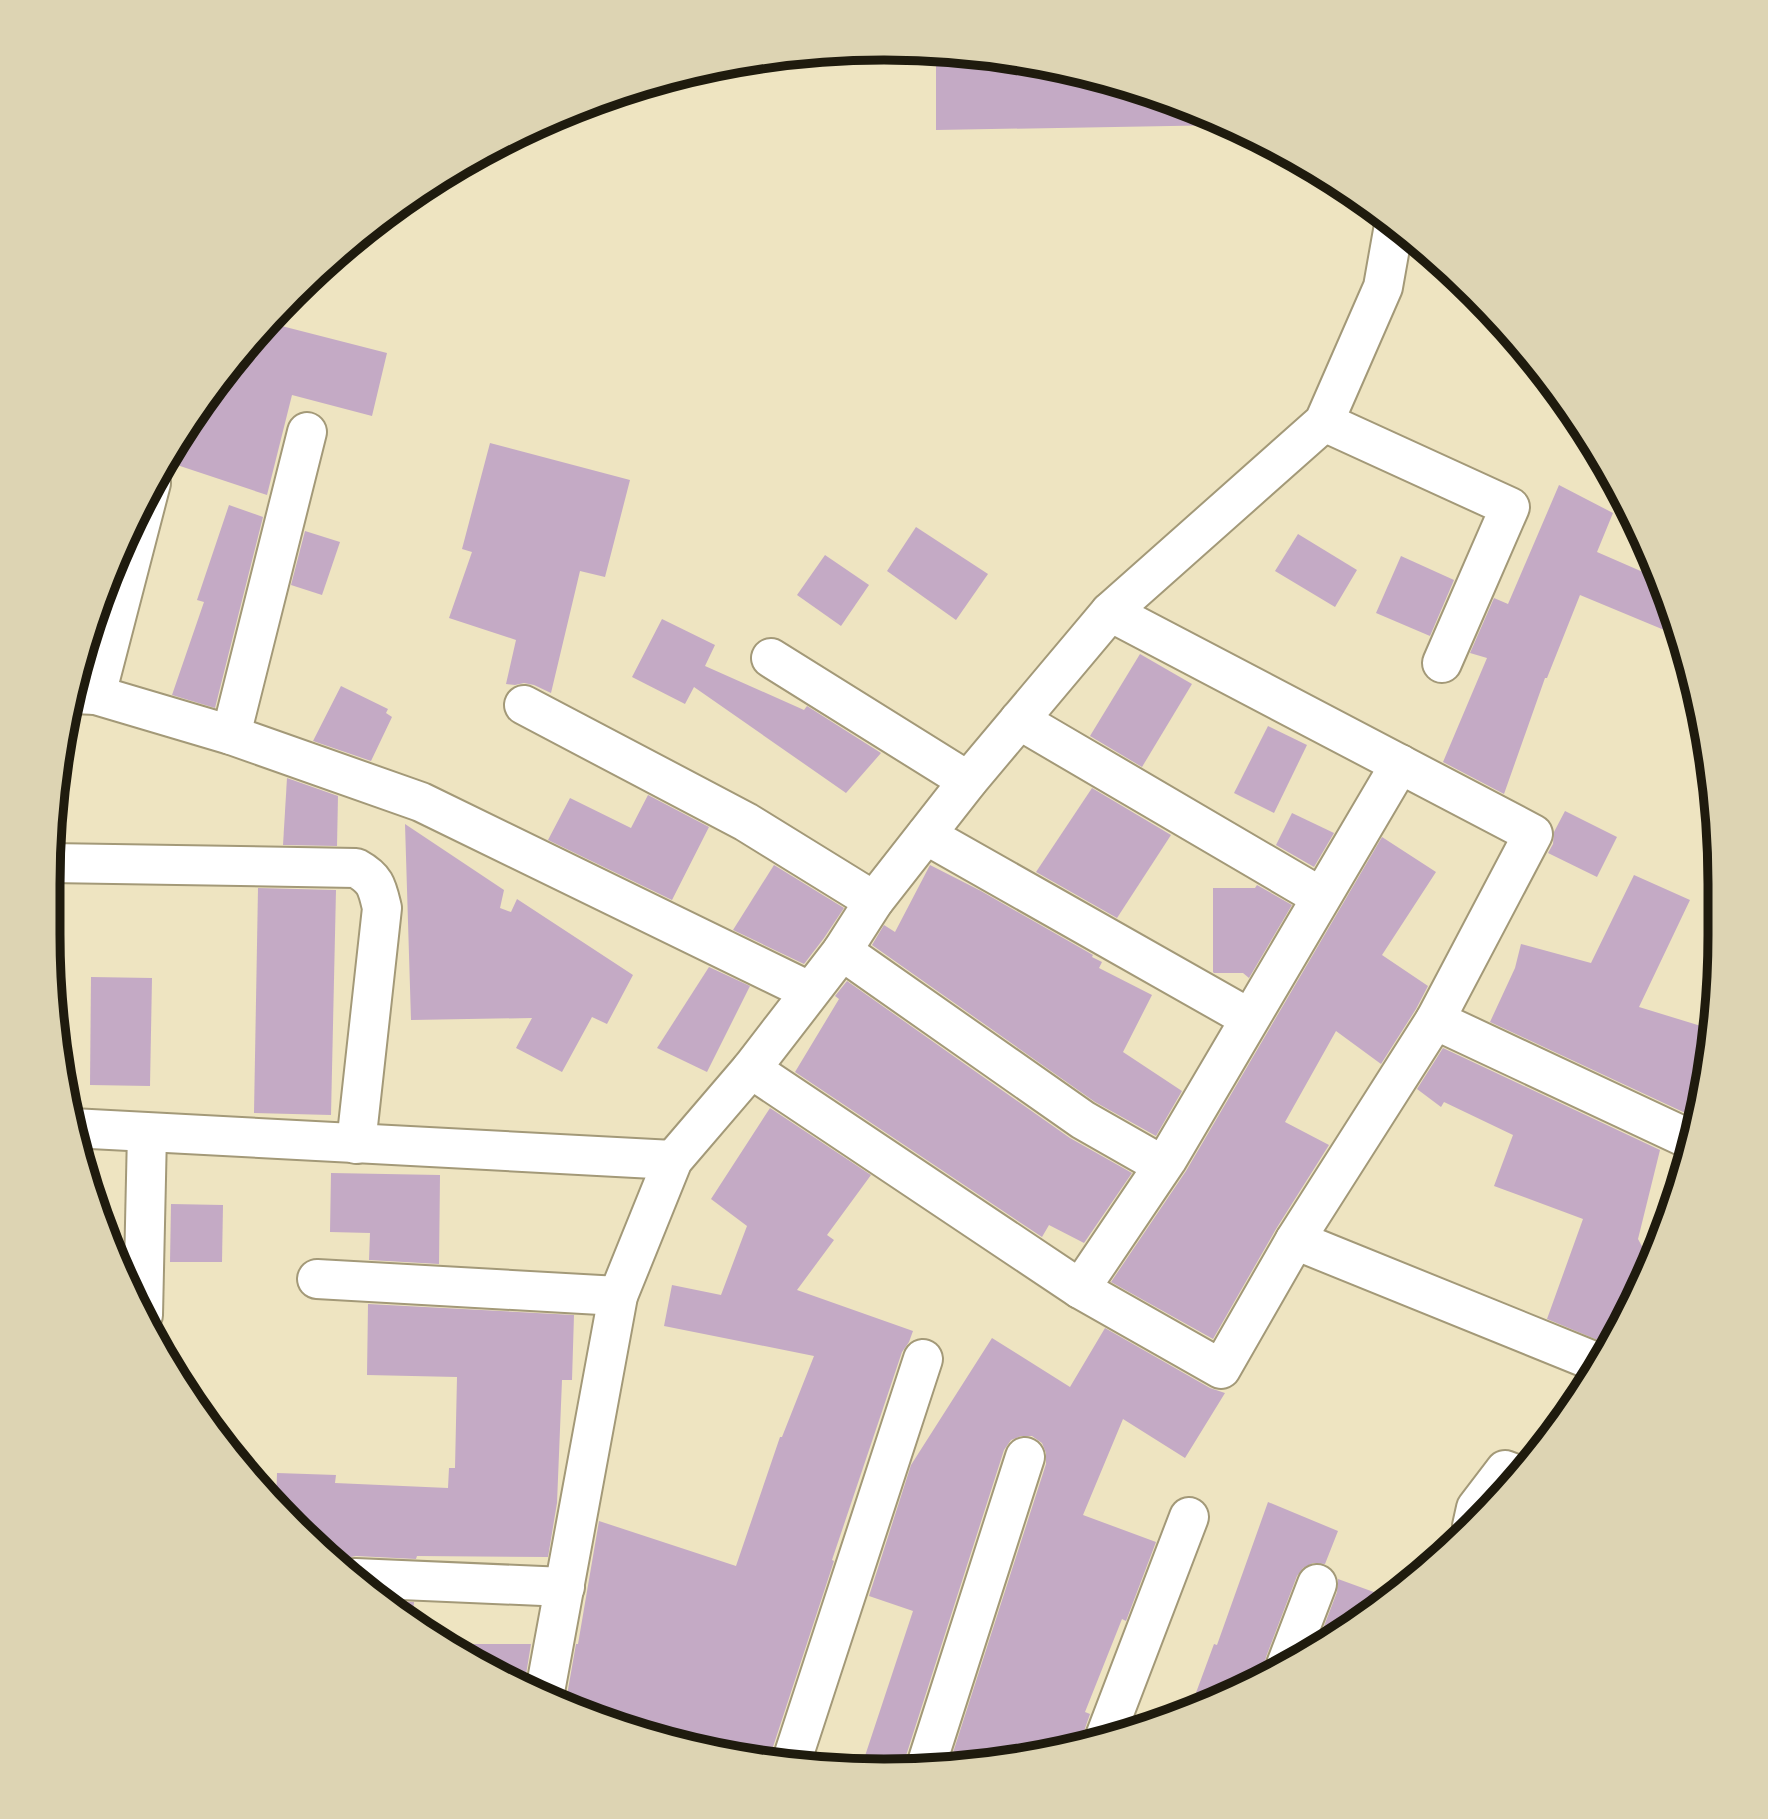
<svg xmlns="http://www.w3.org/2000/svg" width="1768" height="1819" font-family="'DM Sans',sans-serif">
  <style>
    .building { fill: #c4aac5 }
    .lines { fill: none; stroke-linecap: round; stroke-linejoin: round }
    .minor-casing { stroke: #a39978; stroke-width: 42 }
    .minor { stroke: #fff; stroke-width: 38 }
    .rim { fill: none; stroke: #1f1b0e; stroke-width: 9 }
  </style>
  <rect width="100%" height="100%" fill="#eee4c1"/>
  <g class="building">
    <polygon points="936,53 994,54 1153,92 1227,125 936,130"/>
    <polygon points="266,322 387,353 372,416 292,395 267,495 174,464 186,428 255,332"/>
    <polygon points="490,443 630,480 605,577 580,571 551,693 534,685 524,683 515,685 506,684 516,640 449,618 472,552 462,549"/>
    <polygon points="1559,485 1613,513 1597,552 1659,579 1681,637 1580,595 1547,678 1545,678 1504,794 1443,762 1487,658 1470,653 1494,598 1508,604"/>
    <polygon points="229,505 263,517 215,708 172,695 204,602 197,600"/>
    <polygon points="916,527 988,574 956,620 887,571"/>
    <polygon points="305,531 340,542 322,595 291,585"/>
    <polygon points="1298,534 1357,570 1335,607 1275,571"/>
    <polygon points="825,555 869,585 841,626 797,595"/>
    <polygon points="1401,556 1454,580 1430,636 1376,613"/>
    <polygon points="662,619 715,645 705,666 804,710 807,706 881,753 846,793 694,687 685,704 632,677"/>
    <polygon points="1140,654 1192,684 1142,767 1090,736"/>
    <polygon points="341,686 388,709 386,713 392,717 371,761 313,741"/>
    <polygon points="1268,726 1307,745 1274,813 1234,793"/>
    <polygon points="287,778 338,796 337,846 283,845"/>
    <polygon points="1092,788 1171,835 1117,918 1036,872"/>
    <polygon points="648,795 709,827 672,900 548,840 570,798 631,828"/>
    <polygon points="1565,811 1617,837 1597,877 1548,853 1553,844 1554,832"/>
    <polygon points="1292,813 1334,833 1314,867 1276,845"/>
    <polygon points="405,824 504,890 500,908 511,912 517,899 633,975 607,1024 592,1017 562,1072 516,1048 532,1018 411,1020"/>
    <polygon points="1382,837 1436,872 1382,955 1428,986 1416,1009 1381,1064 1336,1031 1285,1122 1329,1145 1276,1229 1213,1339 1111,1282 1186,1171"/>
    <polygon points="774,865 844,908 824,938 804,964 733,930"/>
    <polygon points="930,865 981,891 1093,955 1092,957 1102,962 1099,968 1152,995 1123,1052 1182,1091 1156,1136 1095,1102 872,945 884,925 895,932"/>
    <polygon points="1634,875 1690,900 1639,1007 1714,1030 1714,1044 1696,1118 1490,1022 1515,968 1521,944 1591,963"/>
    <polygon points="1257,885 1292,905 1249,978 1243,973 1214,973 1213,972 1213,888 1255,888"/>
    <polygon points="258,888 336,890 331,1115 254,1113"/>
    <polygon points="709,967 750,986 707,1072 657,1048"/>
    <polygon points="91,977 152,978 150,1086 90,1085"/>
    <polygon points="847,981 1070,1138 1132,1173 1084,1243 1049,1225 1042,1237 795,1072 839,999 835,996"/>
    <polygon points="1443,1048 1660,1150 1638,1239 1650,1261 1612,1346 1547,1319 1583,1219 1494,1186 1513,1135 1444,1102 1441,1107 1417,1089"/>
    <polygon points="770,1108 871,1175 827,1235 834,1240 797,1290 913,1331 909,1342 902,1352 832,1560 834,1561 771,1753 771,1759 721,1756 563,1707 566,1701 576,1644 578,1644 599,1521 736,1566 780,1437 782,1437 814,1356 664,1326 672,1285 721,1295 747,1226 711,1199"/>
    <polygon points="331,1173 440,1175 439,1264 369,1260 370,1233 330,1232"/>
    <polygon points="171,1204 223,1205 222,1262 170,1262"/>
    <polygon points="368,1304 574,1315 572,1380 562,1380 557,1503 548,1557 417,1556 416,1559 356,1556 346,1558 338,1564 293,1527 276,1506 277,1473 336,1475 335,1483 448,1488 449,1468 455,1468 457,1377 367,1375"/>
    <polygon points="1105,1328 1210,1388 1225,1393 1185,1458 1123,1419 1083,1515 1156,1542 1126,1621 1122,1619 1085,1712 1090,1714 1083,1734 1082,1746 948,1768 1046,1464 1046,1453 1042,1443 1032,1436 1021,1436 1011,1440 1004,1450 904,1762 904,1768 862,1765 913,1611 869,1596 911,1465 992,1338 1070,1387"/>
    <polygon points="1268,1502 1338,1531 1325,1564 1313,1563 1303,1568 1297,1576 1266,1657 1264,1668 1268,1677 1254,1685 1190,1709 1214,1644 1217,1645"/>
    <polygon points="1338,1579 1393,1599 1316,1647 1337,1592"/>
    <polygon points="383,1601 414,1602 412,1625"/>
    <polygon points="445,1644 531,1644 524,1687 481,1664"/>
  </g>
  <g class="lines">
    <g class="minor-casing">
      <g id="minor">
        <polyline points="1324,422 1510,507 1442,663"/>
        <polyline points="771,658 968,781"/>
        <polyline points="73,694 96,695 231,735 421,802 809,991"/>
        <polyline points="96,695 151,483"/>
        <polyline points="524,705 746,822 874,901"/>
        <polyline points="1019,720 1321,897"/>
        <polyline points="231,735 307,432"/>
        <polyline points="926,835 1249,1018"/>
        <path d="M 50,863 L 356,868 C 376,879 377,887 382,908 L 356,1144"/>
        <polyline points="842,951 1083,1120 1162,1165"/>
        <polyline points="1435,1020 1691,1140"/>
        <polyline points="751,1069 1080,1289 1221,1369 1295,1240 1435,1020 1533,834 1110,612"/>
        <polyline points="72,1128 673,1160"/>
        <polyline points="1295,1240 1601,1364"/>
        <polyline points="317,1279 618,1296"/>
        <polyline points="1080,1289 1167,1160 1400,764"/>
        <polyline points="143,1315 147,1133"/>
        <polyline points="1472,1526 1476,1508 1505,1470 1521,1476"/>
        <polyline points="355,1578 565,1587"/>
        <polyline points="1286,1665 1317,1584"/>
        <polyline points="544,1697 618,1296 673,1160 751,1069 842,951 874,901 968,781 1110,612 1324,422 1383,287 1394,225"/>
        <polyline points="1103,1742 1189,1517"/>
        <polyline points="792,1760 923,1359"/>
        <polyline points="925,1769 1025,1457"/>
      </g>
    </g>
    <use href="#minor" class="minor"/>
  </g>
  <path d="M0 0H1768V1819H0ZM884 60H884A824 824 0 0 1 1708 884V935A824 824 0 0 1 884 1759H884A824 824 0 0 1 60 935V884A824 824 0 0 1 884 60Z" fill="#ddd4b3" fill-rule="evenodd"/>
  <path class="rim" d="M884 60H884A824 824 0 0 1 1708 884V935A824 824 0 0 1 884 1759H884A824 824 0 0 1 60 935V884A824 824 0 0 1 884 60Z"/>
</svg>
